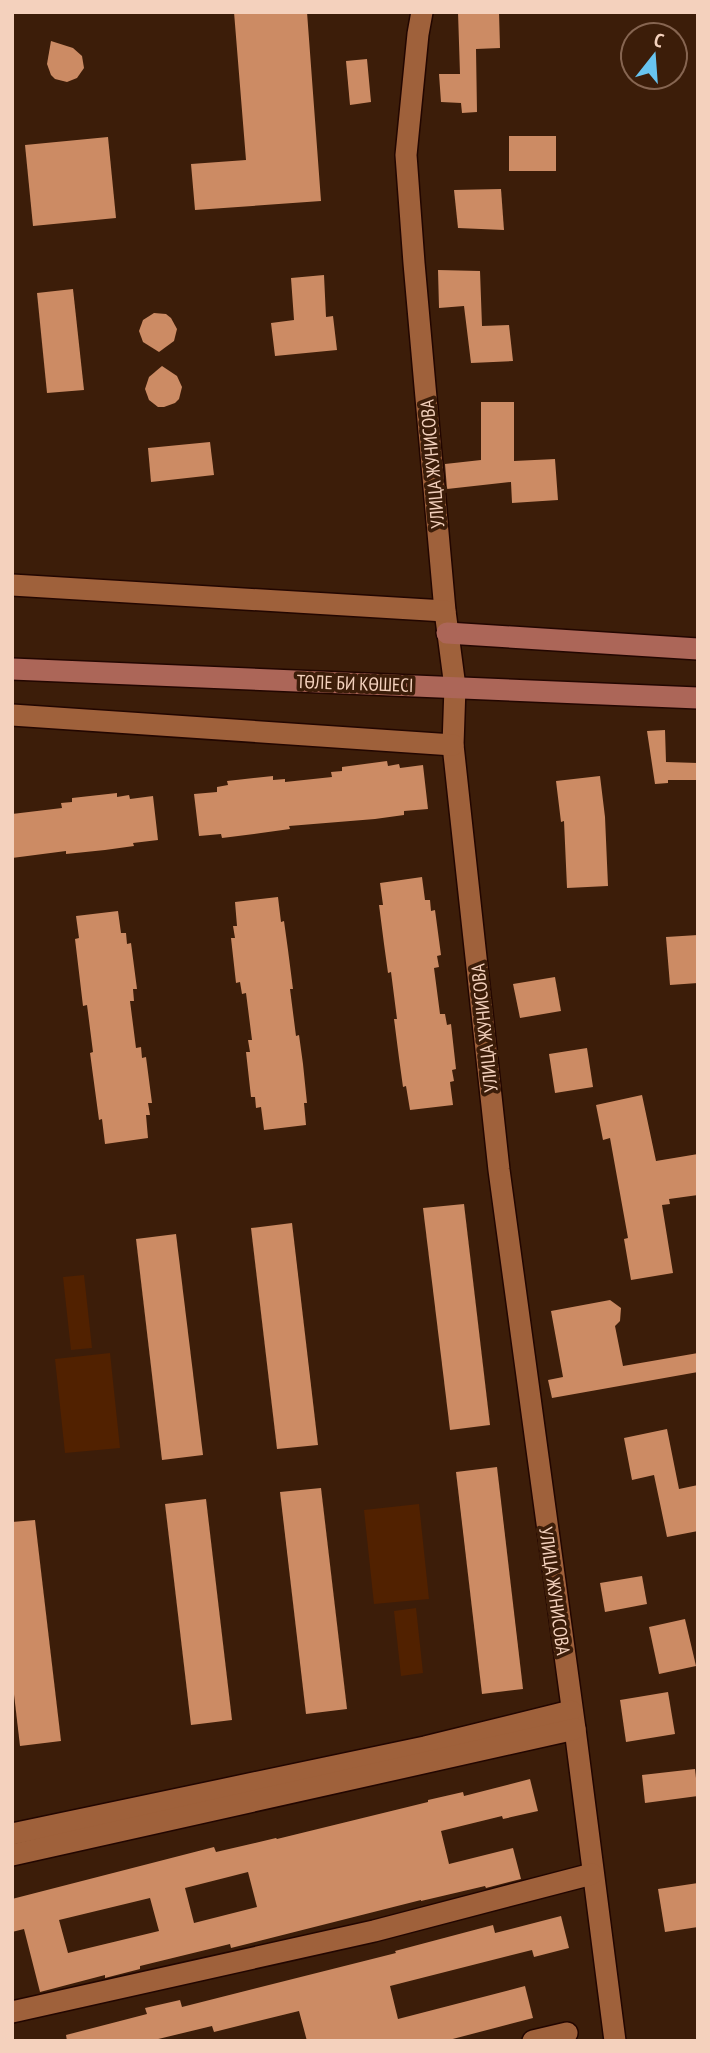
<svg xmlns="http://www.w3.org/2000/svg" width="710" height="2053" font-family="'PT Sans Narrow',sans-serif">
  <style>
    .green { fill: #512100 }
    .building { fill: #cc8b64; fill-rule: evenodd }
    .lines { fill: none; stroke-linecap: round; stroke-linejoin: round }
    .minor-casing { stroke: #220600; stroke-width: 24 }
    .secondary-casing { stroke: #220600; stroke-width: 24 }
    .minor { stroke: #9f613b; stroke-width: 21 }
    .secondary { stroke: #ac6658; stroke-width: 21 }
    .labels { text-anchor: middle; stroke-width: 7; stroke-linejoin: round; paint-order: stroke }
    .street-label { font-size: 19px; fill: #f4d1bd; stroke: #3c1d09 }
  </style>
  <rect width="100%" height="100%" fill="#3c1d09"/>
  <g class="green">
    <polygon points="84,1275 92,1348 71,1350 63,1277"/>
    <polygon points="110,1353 120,1448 65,1453 55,1359"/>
    <polygon points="419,1504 429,1599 374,1604 364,1510"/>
    <polygon points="416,1608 423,1673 401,1676 394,1611"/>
  </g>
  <g class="building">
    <polygon points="234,12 307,12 321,201 195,210 191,164 246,160"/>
    <polygon points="458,12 499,12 500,48 476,49 477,112 462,113 461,103 441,102 439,74 460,74"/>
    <polygon points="51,41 73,48 82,56 84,68 77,78 67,82 55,79 51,75 47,64"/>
    <polygon points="367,59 371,102 350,105 346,61"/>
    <rect x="509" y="136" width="47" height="35"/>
    <polygon points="108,137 116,218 33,226 25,145"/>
    <polygon points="501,189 504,230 458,228 454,190"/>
    <polygon points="438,270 480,271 482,326 509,325 513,361 471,363 464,306 439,308"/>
    <polygon points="324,275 326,317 333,316 337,350 275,356 271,323 294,320 291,278"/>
    <polygon points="73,289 84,390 47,393 37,293"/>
    <polygon points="154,313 166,314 171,318 177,329 174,341 159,352 143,342 139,331 143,320"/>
    <polygon points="162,366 177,376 182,387 179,399 175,403 164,407 158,407 149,400 145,389 149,377"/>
    <polygon points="481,402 514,402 514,461 555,459 558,500 512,503 511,482 447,489 445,464 481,460"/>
    <polygon points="210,442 214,475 151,482 148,448"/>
    <polygon points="665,730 666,762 698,763 698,780 668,780 668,783 655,784 647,731"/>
    <polygon points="387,761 388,766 399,764 400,768 423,765 428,809 404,811 404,815 375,819 289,826 290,829 261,833 222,838 221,834 199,836 194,794 217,792 217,787 228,785 227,781 273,776 273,780 285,779 285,782 332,777 331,772 342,771 342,767"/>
    <polygon points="600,776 605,817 608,886 567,888 564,821 561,822 556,781"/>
    <polygon points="117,793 117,797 129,795 130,799 153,796 158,840 133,843 134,846 105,850 66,854 66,851 12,858 12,814 62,808 61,803 72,802 72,798"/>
    <polygon points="422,877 425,900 430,900 431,911 435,910 441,955 437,956 439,967 434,968 440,1014 445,1014 447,1025 451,1024 456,1069 452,1070 454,1081 450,1082 453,1105 410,1110 406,1086 403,1087 399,1058 394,1019 397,1019 391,972 388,973 384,944 379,905 383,905 380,883"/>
    <polygon points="278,897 281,922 284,921 288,950 293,989 290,989 296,1036 299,1035 303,1064 307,1103 304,1103 306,1125 264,1130 261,1107 256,1108 255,1097 251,1097 246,1052 250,1052 248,1040 252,1040 246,993 242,994 240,982 236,983 231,938 235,938 233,926 237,926 235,902"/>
    <polygon points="118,911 121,933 126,933 127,944 131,943 137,989 133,989 134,1001 130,1001 136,1048 141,1047 142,1058 146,1057 152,1103 148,1103 150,1115 146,1115 148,1138 105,1144 102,1119 99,1120 90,1053 93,1052 87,1005 83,1006 75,939 79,938 76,916"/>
    <polygon points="698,935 698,983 670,985 666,937"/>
    <polygon points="555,977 561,1011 520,1018 513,984"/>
    <polygon points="587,1048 593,1087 555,1093 549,1054"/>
    <polygon points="642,1095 656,1161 698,1154 698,1195 669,1199 670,1204 662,1205 673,1273 631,1280 624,1239 628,1238 610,1138 603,1140 596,1105"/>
    <polygon points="464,1204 490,1425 450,1430 423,1208"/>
    <polygon points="292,1223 318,1445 277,1449 251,1228"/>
    <polygon points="176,1234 203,1455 162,1460 136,1239"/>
    <polygon points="610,1300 621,1308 620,1321 615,1326 623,1366 698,1353 698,1372 552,1398 548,1380 563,1377 551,1311"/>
    <polygon points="667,1429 679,1489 698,1485 698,1531 667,1537 654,1475 632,1480 624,1438"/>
    <polygon points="497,1467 523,1689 482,1694 456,1472"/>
    <polygon points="321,1488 347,1709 306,1714 280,1492"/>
    <polygon points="206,1499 232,1720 191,1725 165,1504"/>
    <polygon points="35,1520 61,1741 20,1746 12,1677 12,1522"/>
    <polygon points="642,1576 647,1604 605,1612 600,1583"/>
    <polygon points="685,1619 696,1666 659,1674 649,1627"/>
    <polygon points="668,1692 675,1734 626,1742 620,1700"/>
    <polygon points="695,1769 698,1796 645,1803 642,1775"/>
    <path d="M 530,1779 L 538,1811 L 503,1819 L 502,1816 L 441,1831 L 449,1864 L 513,1848 L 521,1879 L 486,1888 L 485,1886 L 421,1901 L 421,1900 L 231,1948 L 230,1944 L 140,1966 L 140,1969 L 105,1978 L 105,1975 L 40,1992 L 24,1929 L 12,1932 L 12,1899 L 214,1847 L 216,1852 L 276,1838 L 277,1839 L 428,1802 L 428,1800 L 463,1792 L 464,1796 ZM 248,1872 L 257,1907 L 194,1923 L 185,1888 ZM 150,1898 L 159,1931 L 68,1953 L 59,1920 Z"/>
    <polygon points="698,1883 698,1927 665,1932 658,1889"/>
    <polygon points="561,1916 569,1948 534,1957 532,1950 390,1986 398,2019 525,1986 533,2018 468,2035 445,2041 307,2041 299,2011 214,2032 212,2026 150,2041 67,2041 66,2035 147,2014 145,2008 180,2000 182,2007 396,1953 395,1951 493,1925 495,1933"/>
  </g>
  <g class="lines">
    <g class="minor-casing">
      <g id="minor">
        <polyline points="422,12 418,34 406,155 414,263 445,611 455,687 453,745 499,1170 575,1729 615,2041"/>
        <polyline points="12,585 445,611"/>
        <polyline points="12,715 453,745"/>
        <polyline points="12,1834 425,1747 571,1711"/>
        <polyline points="12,1855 575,1729"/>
        <polyline points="12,2012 374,1931 592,1874"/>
        <polyline points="533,2041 567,2033"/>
      </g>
    </g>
    <g class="secondary-casing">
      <g id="secondary">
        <polyline points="447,633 698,649"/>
        <polyline points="12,669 698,698"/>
      </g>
    </g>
    <use href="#minor" class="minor"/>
    <use href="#secondary" class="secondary"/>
  </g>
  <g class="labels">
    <g class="street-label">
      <text transform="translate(432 464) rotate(-95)" y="7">УЛИЦА ЖУНИСОВА</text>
      <text transform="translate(355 683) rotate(2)" y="7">ТӨЛЕ БИ КӨШЕСІ</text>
      <text transform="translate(484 1028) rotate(-96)" y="7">УЛИЦА ЖУНИСОВА</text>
      <text transform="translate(555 1591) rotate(82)" y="7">УЛИЦА ЖУНИСОВА</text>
    </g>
  </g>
  <rect width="710" height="2053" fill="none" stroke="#f4d1bd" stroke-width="28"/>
  <g transform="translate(654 56) rotate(17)"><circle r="33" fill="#3c1d09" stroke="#866551" stroke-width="2"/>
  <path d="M0-5L12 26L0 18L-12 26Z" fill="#68c4f0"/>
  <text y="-10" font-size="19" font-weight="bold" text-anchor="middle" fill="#f4d1bd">С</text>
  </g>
</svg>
